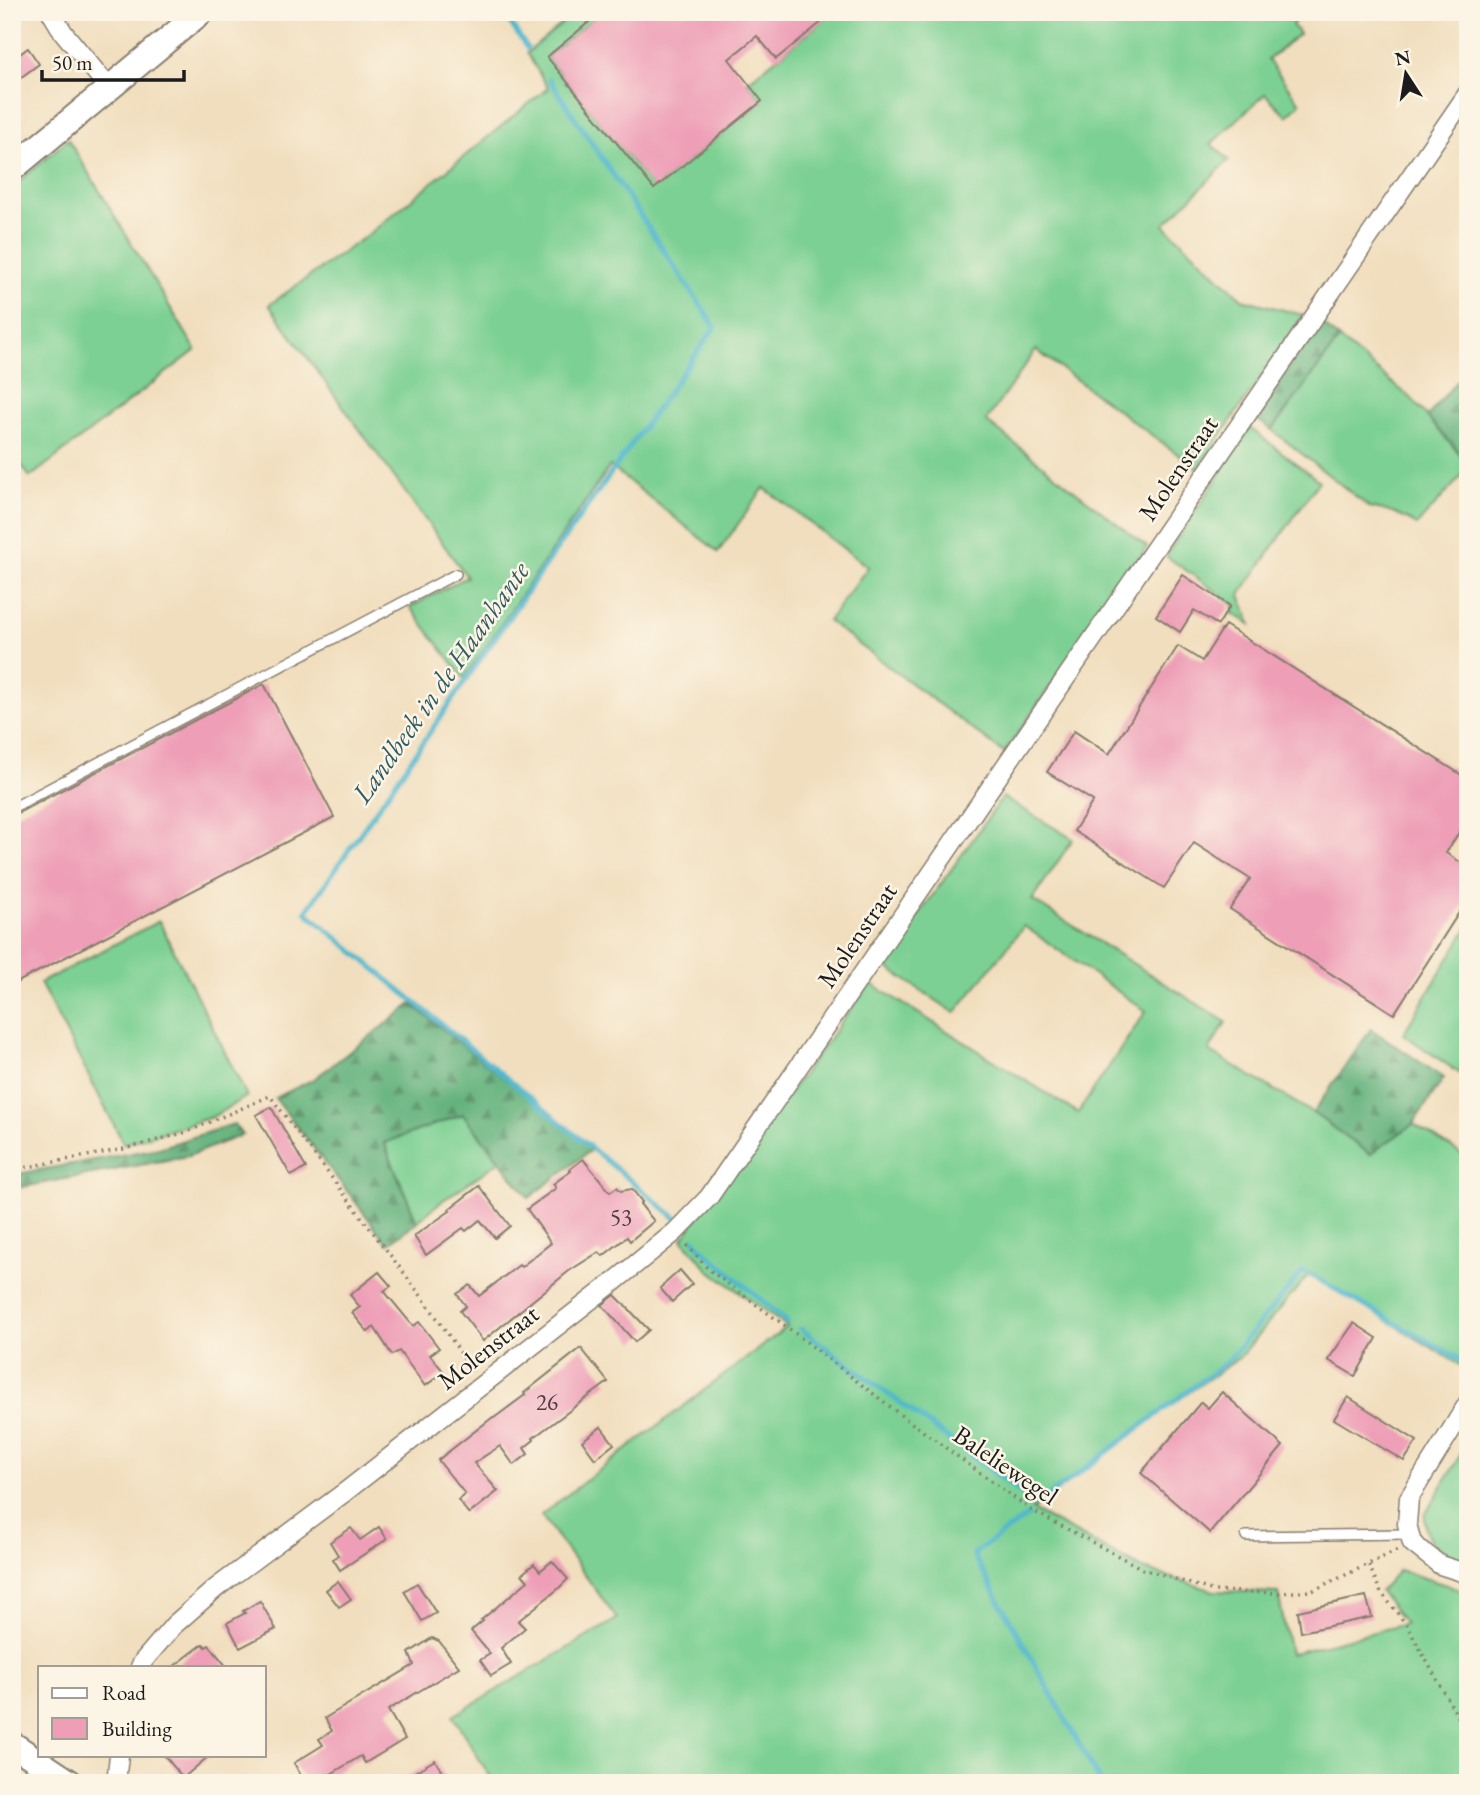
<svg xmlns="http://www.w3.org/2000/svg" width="1480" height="1795" font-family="'EB Garamond',serif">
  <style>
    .grass { fill: #7bd093; stroke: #4c7658; stroke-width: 2 }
    .forest { fill: url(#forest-firs); stroke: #40674c; stroke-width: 2 }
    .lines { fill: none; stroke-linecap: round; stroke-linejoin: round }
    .stream { stroke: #4fb7cd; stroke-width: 5 }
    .building { fill: #ee9fb7 }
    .lane-casing { stroke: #867d6d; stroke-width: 12 }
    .street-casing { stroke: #867d6d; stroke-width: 21 }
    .secondary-casing { stroke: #867d6d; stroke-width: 28 }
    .path { stroke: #867d6d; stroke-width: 3.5; stroke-dasharray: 2 5; stroke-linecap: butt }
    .lane { stroke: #fff; stroke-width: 9 }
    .street { stroke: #fff; stroke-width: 18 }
    .secondary { stroke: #fff; stroke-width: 24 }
    .labels { text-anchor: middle; stroke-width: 5; stroke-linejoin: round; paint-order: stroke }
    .number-label { font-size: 23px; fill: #503d43 }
    .street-label { font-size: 26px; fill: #1c1c1c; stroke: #fcf5e5 }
    .water-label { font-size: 28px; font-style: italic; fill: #305a63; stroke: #fcf5e5 }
  </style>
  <defs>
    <pattern id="forest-firs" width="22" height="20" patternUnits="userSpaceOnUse" patternTransform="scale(1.75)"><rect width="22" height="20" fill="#64b27d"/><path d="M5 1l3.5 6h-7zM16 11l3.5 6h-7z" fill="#529066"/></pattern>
  </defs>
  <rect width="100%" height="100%" fill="#fcf5e5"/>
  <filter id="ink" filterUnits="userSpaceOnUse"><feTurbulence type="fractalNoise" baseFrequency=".0143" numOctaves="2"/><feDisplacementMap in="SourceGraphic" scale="14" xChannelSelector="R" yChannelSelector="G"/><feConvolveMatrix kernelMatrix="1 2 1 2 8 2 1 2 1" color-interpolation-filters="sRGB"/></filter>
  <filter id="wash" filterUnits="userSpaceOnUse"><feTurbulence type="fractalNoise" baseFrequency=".00686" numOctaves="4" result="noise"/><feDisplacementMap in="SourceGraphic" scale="28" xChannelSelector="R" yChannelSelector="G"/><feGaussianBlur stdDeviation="1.57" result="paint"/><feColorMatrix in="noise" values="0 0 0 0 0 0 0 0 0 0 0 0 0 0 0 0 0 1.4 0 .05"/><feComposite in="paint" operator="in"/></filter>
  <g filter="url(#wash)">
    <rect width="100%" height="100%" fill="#f1debe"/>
    <g class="grass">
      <polygon points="576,12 601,12 547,57 654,188 762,101 747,82 834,12 1304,12 1292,24 1299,34 1268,60 1300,103 1287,116 1265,94 1211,144 1229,160 1164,225 1242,299 1303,315 1198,469 1036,350 986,421 1147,547 1004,753 828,621 868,567 764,488 718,552 610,466 464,678 410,607 467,577 269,305 369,234 548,88 527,53"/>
      <polygon points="68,139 196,350 30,477 12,452 12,188"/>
      <path d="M 1339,339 L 1412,399 L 1468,463 L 1468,469 L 1417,525 C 1401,515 1387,510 1369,507 L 1272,430 Z"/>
      <polygon points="1250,428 1319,481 1240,595 1251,624 1232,613 1235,605 1166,556"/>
      <polygon points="1003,797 1073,839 1032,900 1226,1022 1209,1051 1313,1113 1370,1154 1413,1124 1468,1158 1468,1370 1310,1273 1240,1357 1145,1423 1032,1510 1143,1569 1214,1591 1278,1593 1290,1654 1405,1624 1380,1591 1399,1570 1468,1592 1468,1783 513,1783 511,1781 494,1783 453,1716 617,1619 541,1515 787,1327 709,1270 682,1239 870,983 1078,1113 1146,1011 1024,926 955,1013 883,965"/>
      <polygon points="159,921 247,1096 212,1117 124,1144 40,983"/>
      <polygon points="1468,927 1468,1079 1403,1034"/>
      <polygon points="463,1114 500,1161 439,1203 417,1222 384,1143"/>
      <path d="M 1468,1442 L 1468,1561 C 1442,1553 1423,1547 1425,1515 Z"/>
    </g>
    <g class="forest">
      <polygon points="1320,321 1339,339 1272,430 1254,417"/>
      <polygon points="1468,367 1468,463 1427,417"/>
      <polygon points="412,1004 592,1149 529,1198 463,1114 384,1143 417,1222 388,1244 275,1098 314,1079"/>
      <polygon points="1371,1029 1444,1078 1413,1124 1370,1154 1313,1113"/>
      <polygon points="234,1124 242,1135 188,1156 12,1189 12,1175 159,1148"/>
    </g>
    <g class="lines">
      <g class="stream">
        <polyline points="503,12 527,48"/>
        <polyline points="549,79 715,327 535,580 306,912 677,1219"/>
        <polyline points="694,1239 702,1249 787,1322"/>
        <polyline points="801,1329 1033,1502 1038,1504 1228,1361 1303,1271 1468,1364"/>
        <polyline points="1028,1516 973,1554 1101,1783"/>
      </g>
    </g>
    <g id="blocks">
      <g class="building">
        <polygon points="601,12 834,12 776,59 757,36 729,59 762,101 654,189 547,57"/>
        <polygon points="28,48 39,64 12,84 12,60"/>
        <polygon points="1183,575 1230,606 1218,625 1194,610 1180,632 1156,616"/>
        <polygon points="1225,625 1468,779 1468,818 1446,853 1468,867 1468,896 1465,903 1394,1014 1230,909 1250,879 1194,843 1164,888 1074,831 1093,801 1047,772 1074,731 1109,754 1178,646 1202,661"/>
        <polygon points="264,684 334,817 12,985 12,816"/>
        <polygon points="271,1107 306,1168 291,1176 256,1115"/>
        <polygon points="583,1159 610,1192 617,1187 621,1191 632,1189 642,1202 640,1204 654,1221 630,1241 627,1237 603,1256 599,1252 569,1271 483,1341 460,1311 466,1306 457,1294 470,1285 479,1296 519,1265 521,1267 551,1243 527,1209 556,1188 553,1184 571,1171 570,1169"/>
        <polygon points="479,1186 510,1226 495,1238 480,1220 466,1231 463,1228 426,1255 414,1236 450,1211 449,1209"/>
        <polygon points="680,1270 692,1284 672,1302 660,1288"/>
        <polygon points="379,1272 391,1286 384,1291 413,1326 419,1322 439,1348 430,1355 444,1372 425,1386 399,1351 392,1355 374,1327 368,1332 352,1313 360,1307 350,1295"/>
        <polygon points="615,1295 649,1330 635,1342 602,1305"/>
        <polygon points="1354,1323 1377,1338 1355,1376 1328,1360"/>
        <polygon points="581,1348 608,1382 533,1438 534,1440 524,1448 528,1454 514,1465 500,1446 474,1463 498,1491 469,1514 458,1500 465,1494 438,1460 493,1417 494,1418 525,1395 524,1393"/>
        <polygon points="1222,1392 1283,1446 1210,1533 1141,1473 1201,1402 1208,1408"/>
        <polygon points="1348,1397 1417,1441 1404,1461 1334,1419"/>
        <polygon points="601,1427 614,1444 595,1459 582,1441"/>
        <polygon points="379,1527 387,1539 340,1570 333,1559 338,1555 330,1542 351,1528 360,1540"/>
        <polygon points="552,1561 568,1579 558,1589 518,1621 525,1628 501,1648 511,1664 491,1676 480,1660 490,1654 471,1631 483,1621 481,1620 528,1581 522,1574 534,1564 540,1571"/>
        <polygon points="338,1581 351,1599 339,1607 326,1590"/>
        <polygon points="417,1583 436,1613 422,1621 404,1591"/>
        <polygon points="1366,1596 1372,1617 1301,1632 1298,1611"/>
        <polygon points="260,1601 276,1629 240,1648 227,1623 245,1613 243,1611"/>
        <polygon points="432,1638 439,1641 459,1667 388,1710 405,1739 365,1763 361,1756 316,1783 305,1783 294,1763 323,1745 319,1739 332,1731 325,1718 414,1665 409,1653"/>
        <polygon points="203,1644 206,1647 209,1645 227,1667 173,1667"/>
        <polygon points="164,1755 210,1755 183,1778"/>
        <polygon points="435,1760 449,1783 396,1783"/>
      </g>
    </g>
  </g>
  <g filter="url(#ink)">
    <use href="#blocks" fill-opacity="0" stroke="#867d6d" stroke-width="2"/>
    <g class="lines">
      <g class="lane-casing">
        <g id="lane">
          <polyline points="12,808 456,574"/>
          <polyline points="1246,1536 1410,1534"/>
        </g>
      </g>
      <g class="street-casing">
        <g id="street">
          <polyline points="51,12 63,32 109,88"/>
          <polyline points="1468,1403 1409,1498 1407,1524 1412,1543 1440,1565 1468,1574"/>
          <polyline points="140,1667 144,1660 174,1625 216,1588 345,1492 615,1281 675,1232 709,1197 1468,93"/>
          <polyline points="116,1783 119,1755"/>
        </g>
      </g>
      <g class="secondary-casing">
        <g id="secondary">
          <polyline points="12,169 201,12"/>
          <polyline points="12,1744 71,1783"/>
        </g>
      </g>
      <g class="path">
        <polyline points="12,1170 124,1149 187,1132 270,1096 428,1305 473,1371"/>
        <polyline points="687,1245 709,1270 787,1327 902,1416 1031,1510 1143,1569 1214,1591 1278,1593 1312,1591 1398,1550"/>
        <polyline points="1369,1565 1380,1591 1406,1624 1468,1735"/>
      </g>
      <use href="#lane" class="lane"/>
      <use href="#street" class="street"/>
      <use href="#secondary" class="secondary"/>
    </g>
  </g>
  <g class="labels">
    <g class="number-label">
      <text x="621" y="1225">53</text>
      <text x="547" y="1410">26</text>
    </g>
    <g class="street-label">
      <text transform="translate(1178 468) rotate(-56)" y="9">Molenstraat</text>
      <text transform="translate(857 935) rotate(-56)" y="9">Molenstraat</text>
      <text transform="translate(488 1347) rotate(-38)" y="9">Molenstraat</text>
      <text transform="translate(1006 1465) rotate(34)" y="9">Baleliewegel</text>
    </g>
    <g class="water-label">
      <text transform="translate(440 682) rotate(-55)" y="10">Landbeek in de Haanhante</text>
    </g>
  </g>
  <rect width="1480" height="1795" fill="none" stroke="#fcf5e5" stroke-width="42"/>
  <rect x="38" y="1666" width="228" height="91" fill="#fcf5e5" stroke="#a29e95" stroke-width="2"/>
  <rect x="52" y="1688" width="35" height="10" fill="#ffffff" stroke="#a29e95" stroke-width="2"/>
  <text x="102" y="1700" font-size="21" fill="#1c1c1c">Road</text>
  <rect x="52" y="1718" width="35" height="21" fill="#ee9fb7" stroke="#a29e95" stroke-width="2"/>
  <text x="102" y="1736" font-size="21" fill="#1c1c1c">Building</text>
  <g transform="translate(1406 74) rotate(348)" stroke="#fcf5e5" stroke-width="5" paint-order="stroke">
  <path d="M0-5L12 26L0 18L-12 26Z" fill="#1c1c1c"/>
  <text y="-10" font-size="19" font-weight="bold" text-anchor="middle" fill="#1c1c1c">N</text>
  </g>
  <path d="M42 70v10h142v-10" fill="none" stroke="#1c1c1c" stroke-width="3.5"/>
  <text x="52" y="70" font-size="21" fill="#1c1c1c" stroke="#fcf5e5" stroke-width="5" paint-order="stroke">50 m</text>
</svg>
